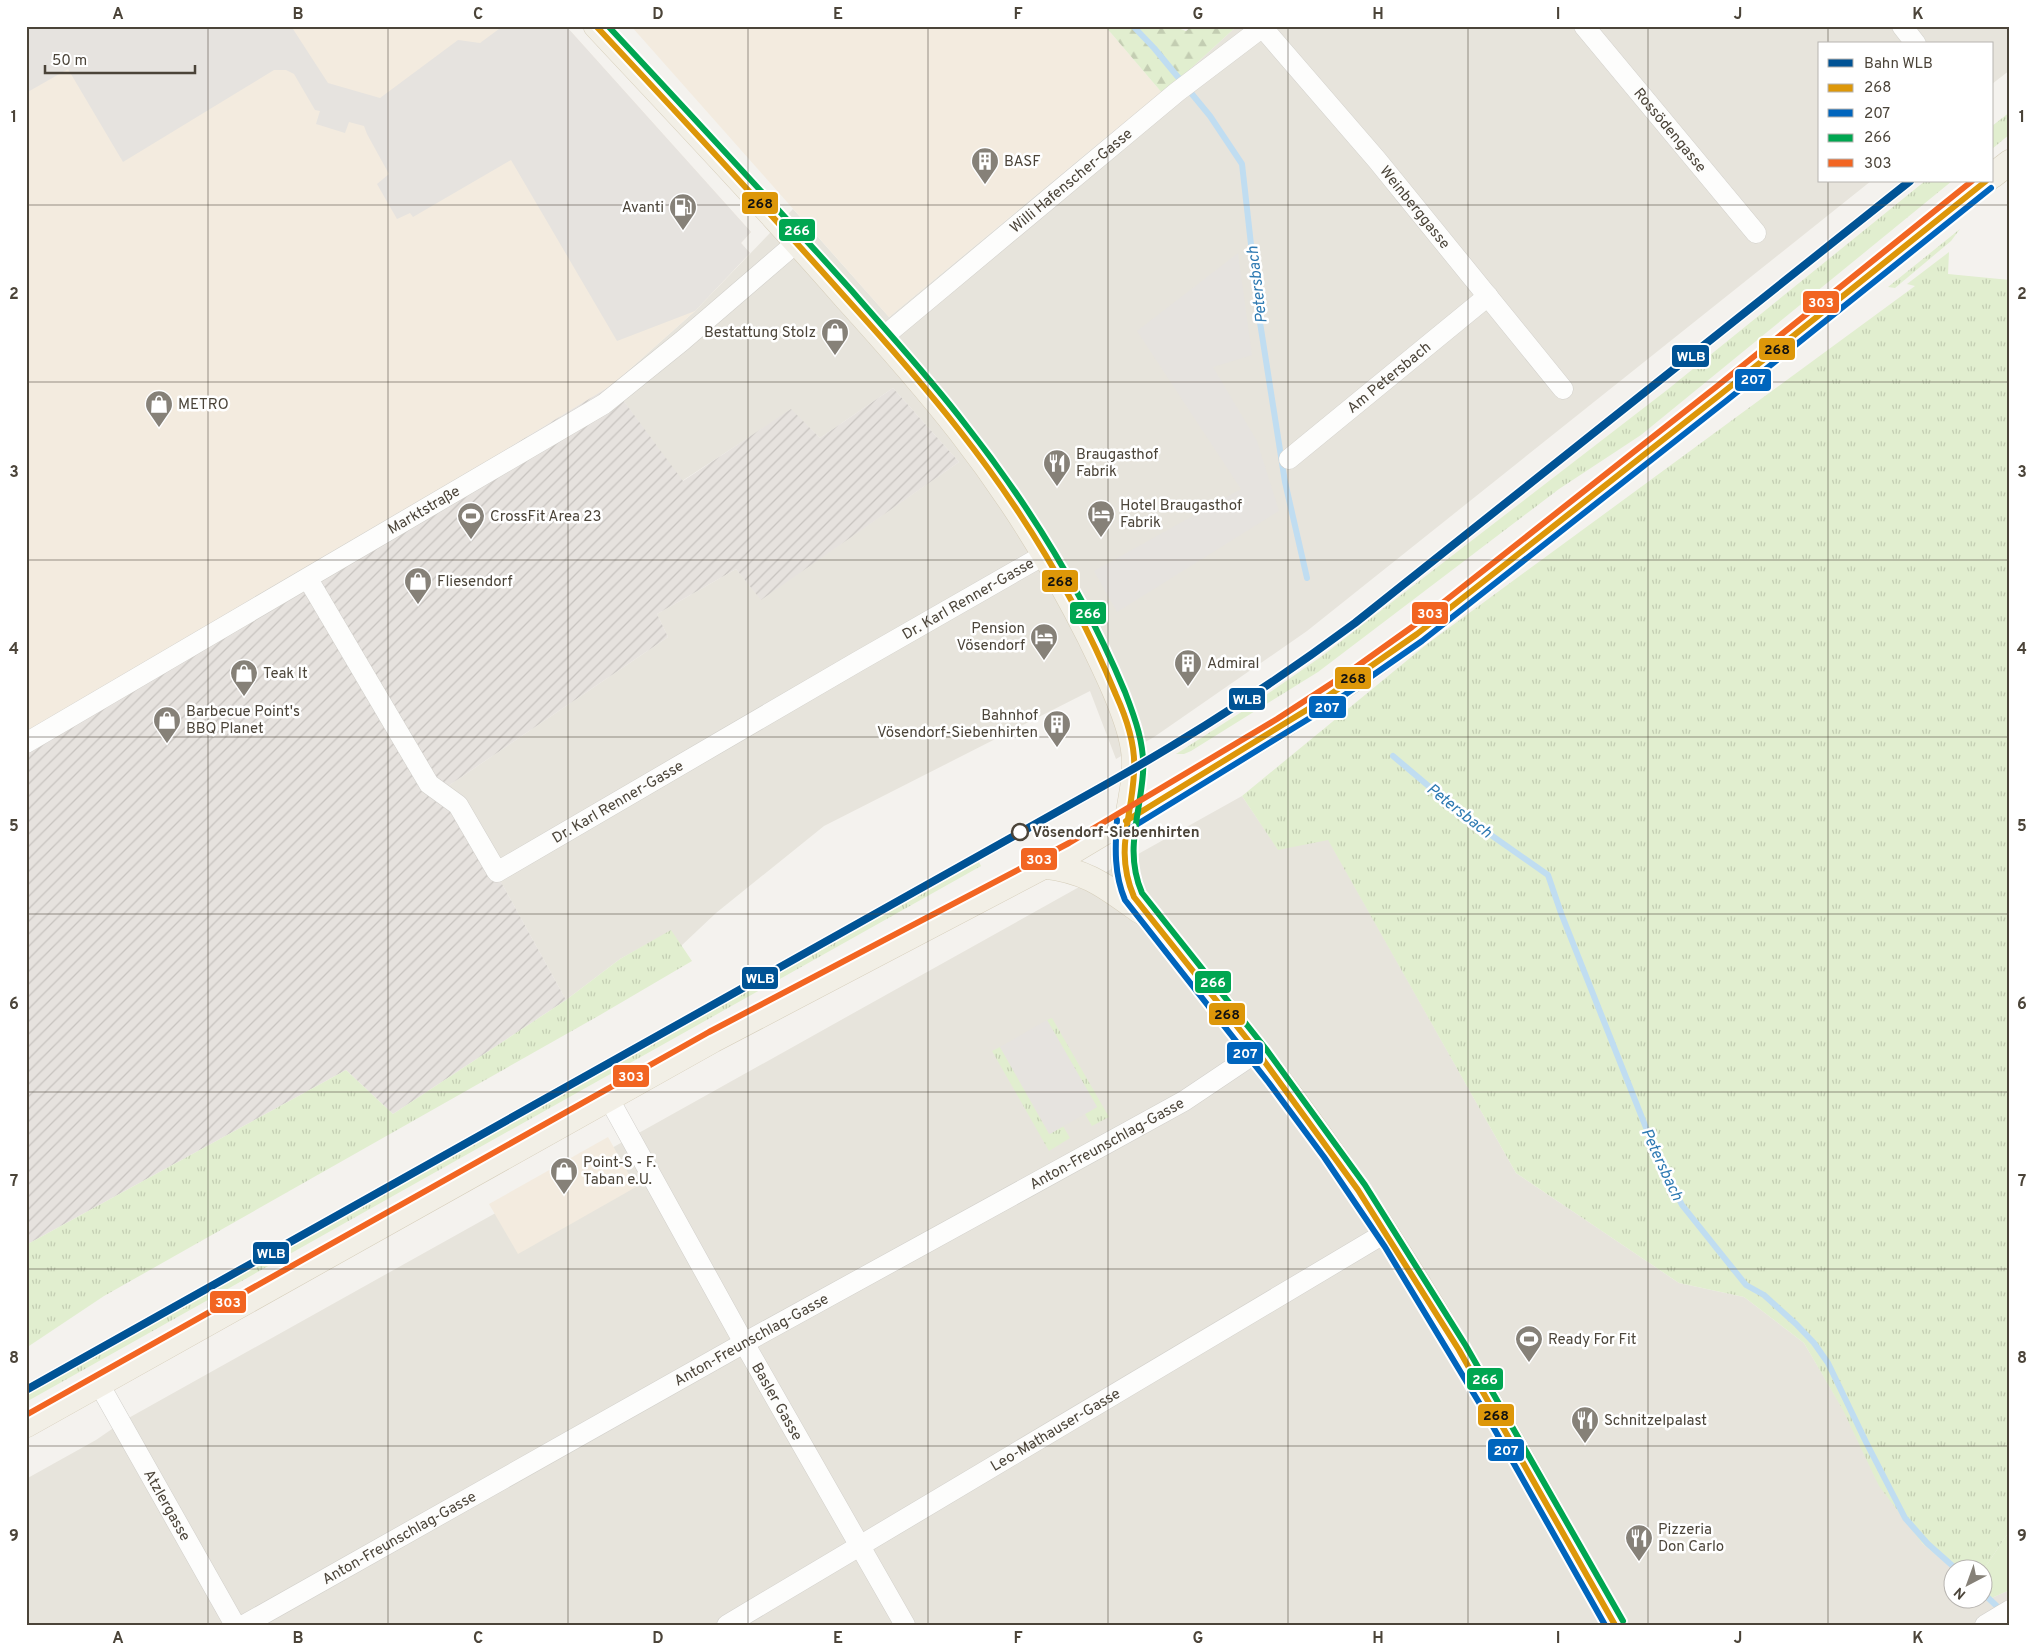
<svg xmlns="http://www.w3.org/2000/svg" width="2036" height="1651" font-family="Overpass,sans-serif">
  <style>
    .residential { fill: #e7e4dc }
    .commercial { fill: #f3ebdf }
    .industrial { fill: url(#industrial-furrows) }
    .grass { fill: url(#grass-tufts) }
    .forest { fill: url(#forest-firs) }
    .park { fill: #e1eecf }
    .parking { fill: #e6e3df }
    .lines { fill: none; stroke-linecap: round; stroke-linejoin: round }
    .stream { stroke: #c0ddf1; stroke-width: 6 }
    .minor-casing { stroke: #d2d0cb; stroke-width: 21 }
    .major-casing { stroke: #d6cebb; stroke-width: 26 }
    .minor { stroke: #fdfdfc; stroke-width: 20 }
    .major { stroke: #f2efe6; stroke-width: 25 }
    .bus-1-casing { stroke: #fff; stroke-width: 10 }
    .bus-2-casing { stroke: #fff; stroke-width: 10 }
    .bus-3-casing { stroke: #fff; stroke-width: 10 }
    .bus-4-casing { stroke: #fff; stroke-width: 10 }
    .bus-1 { stroke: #dd9709; stroke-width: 6 }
    .bus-2 { stroke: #0065bd; stroke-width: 6 }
    .bus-3 { stroke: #00a651; stroke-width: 6 }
    .bus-4 { stroke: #f26522; stroke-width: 6 }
    .rail-1-casing { stroke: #fff; stroke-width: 11 }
    .rail-1 { stroke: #005395; stroke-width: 8 }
    .grid { fill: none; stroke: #4b4439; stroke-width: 1; stroke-opacity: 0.55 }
    .stop-dot { fill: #fff; stroke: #4b4439; stroke-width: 2.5 }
    .labels { text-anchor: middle; stroke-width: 5; stroke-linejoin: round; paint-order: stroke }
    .street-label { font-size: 15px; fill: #4b4439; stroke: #fff }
    .poi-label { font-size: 15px; fill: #4b4439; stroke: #fff; text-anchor: start }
    .stop-label { font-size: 15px; font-weight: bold; fill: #4b4439; stroke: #fff; text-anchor: start }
    .water-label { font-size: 16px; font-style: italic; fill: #2e7ab2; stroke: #fff }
    .line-badge { stroke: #fff; stroke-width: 2 }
    .badge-label { font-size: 14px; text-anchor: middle; font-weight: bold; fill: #fff }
    .pale-badge-label { font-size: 14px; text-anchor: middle; font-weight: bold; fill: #111 }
    .neatline { fill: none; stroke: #4b4439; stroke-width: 2 }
    .grid-label { font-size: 16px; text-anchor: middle; font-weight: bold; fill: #4b4439 }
  </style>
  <defs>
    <pattern id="industrial-furrows" width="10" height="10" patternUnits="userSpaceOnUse" patternTransform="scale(1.25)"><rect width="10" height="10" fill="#e6e2de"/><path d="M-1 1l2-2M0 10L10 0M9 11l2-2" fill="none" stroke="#c7c3bf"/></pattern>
    <pattern id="grass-tufts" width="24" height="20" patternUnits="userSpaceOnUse" patternTransform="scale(1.25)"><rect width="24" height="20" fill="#e1eecf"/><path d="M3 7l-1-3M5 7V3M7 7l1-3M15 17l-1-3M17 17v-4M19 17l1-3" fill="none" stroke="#c3cdb2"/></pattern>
    <pattern id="forest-firs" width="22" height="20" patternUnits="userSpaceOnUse" patternTransform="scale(1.25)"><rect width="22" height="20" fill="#e1eecf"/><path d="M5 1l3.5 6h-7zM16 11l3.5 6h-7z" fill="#c3cdb2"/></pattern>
  </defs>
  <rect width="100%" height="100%" fill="#f4f2ee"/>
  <g class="residential">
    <polygon points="1237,26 2010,26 2010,70 1992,84 1992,44 1820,44 1820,181 1871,181 1307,631 1154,737 1116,759 1090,691 824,826 716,913 681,946 671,931 620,959 566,1000 448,786 668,637 657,614 736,569 761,599 959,462 893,388 820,438 791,410 682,481 612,385 695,311 793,209 889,317 1116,129 1163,94"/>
    <polygon points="1242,796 1278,849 1328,839 1516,1173 1679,1283 1744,1297 1804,1343 1922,1543 1953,1569 1954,1598 1984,1598 1984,1594 1989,1599 2010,1590 2010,1625 26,1625 26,1479 96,1440 125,1420"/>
  </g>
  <g class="commercial">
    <polygon points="26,26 566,26 751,232 741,243 750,253 695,311 612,385 26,742"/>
    <polygon points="631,26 1105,26 1163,94 1116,129 889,317"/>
    <polygon points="608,1137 636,1187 518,1254 489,1204"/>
  </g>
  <polygon class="industrial" points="612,385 683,481 791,409 820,438 893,388 959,462 761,600 736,569 657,614 668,637 448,786 566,1000 393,1114 346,1070 26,1245 26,742"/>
  <g class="grass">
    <polygon points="2010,112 2010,134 1992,149 1992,126"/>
    <polygon points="1925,181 1952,181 1641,435 1559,489 1318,672 1191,751 1184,754 1176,754 1243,711 1322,656 1667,390"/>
    <polygon points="1960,229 1951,241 1895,288 1888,287"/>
    <polygon points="1949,252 1948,274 2010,280 2010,1530 1984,1569 1953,1569 1922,1543 1879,1486 1843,1410 1804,1343 1744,1297 1679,1283 1516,1173 1328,840 1278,850 1242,796 1427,644 1915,286 1907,284"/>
    <polygon points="979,862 981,866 26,1402 26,1394"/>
    <polygon points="671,930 692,961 600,1015 104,1296 26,1348 26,1245 346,1070 393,1114 566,1000 620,959"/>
    <polygon points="1052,1018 1109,1117 1092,1126 1085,1114 1097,1107 1047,1020"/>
    <polygon points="1000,1047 1049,1134 1063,1126 1070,1138 1049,1151 992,1051"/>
  </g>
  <polygon class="forest" points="1105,26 1172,26 1186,31 1192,26 1237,26 1163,94"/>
  <polygon class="park" points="2010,1530 2010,1590 1989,1599 1984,1588 1984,1569"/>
  <g class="parking">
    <polygon points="26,26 291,26 328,83 380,98 458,40 480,43 503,26 566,26 751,232 741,243 750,253 695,311 617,341 511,160 413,217 410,213 397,219 377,184 389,174 367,134 364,126 349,122 345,133 316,124 320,111 315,110 294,74 286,70 274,70 123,162 68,69 26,93"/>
    <polygon points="1238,253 1252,355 1213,367 1257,441 1279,511 1117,612 1094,571 1241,489 1137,331"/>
    <polygon points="1047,1020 1097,1107 1050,1134 1000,1047"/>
  </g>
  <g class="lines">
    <g class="stream">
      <polyline points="1133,26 1154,48 1210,116 1242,164 1259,316 1285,482 1307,578"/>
      <polyline points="1393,756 1464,816 1548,875 1561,913 1656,1153 1682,1205 1746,1285 1764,1295 1796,1324 1814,1343 1828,1363 1866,1442 1905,1518 1928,1544 1955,1568"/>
      <polyline points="1984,1594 2002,1611"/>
    </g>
    <g class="minor-casing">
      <g id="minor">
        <path id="s1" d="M 1584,26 L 1756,233"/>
        <polyline points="1902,26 1916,44"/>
        <path id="s2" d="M 1263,28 L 1377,160 L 1563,389"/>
        <path id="s3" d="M 882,338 L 1177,92 L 1264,26"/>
        <path id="s4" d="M 1289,459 L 1488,296"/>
        <path id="s5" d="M 308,579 L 429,784 L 458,805 L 497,872 L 857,662 L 1044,555"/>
        <path id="s6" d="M 26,743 L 604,404 L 682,341 L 797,242"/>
        <path id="s7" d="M 609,1099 L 744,1343 L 905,1625"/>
        <path id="s8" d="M 99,1384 L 235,1625"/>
        <path id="s9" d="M 244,1625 L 744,1343 L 1184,1101 L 1257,1052"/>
        <path id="s10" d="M 727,1625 L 1385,1233"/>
        <polyline points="1985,1625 2010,1610"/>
      </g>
    </g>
    <g class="major-casing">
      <g id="major">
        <path d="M 596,26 C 680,116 765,205 846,298 C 885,341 924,385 960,431 C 1009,494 1053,564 1089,636 C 1104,667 1131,720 1134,754 C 1139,798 1108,854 1134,897 C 1142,910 1153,923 1164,935 C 1184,960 1205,985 1225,1010 C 1271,1068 1316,1129 1358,1190 C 1452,1330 1532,1478 1615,1625"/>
        <polyline points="1992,176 2010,162"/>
        <path d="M 1044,866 C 1088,871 1105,886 1140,911"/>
        <polyline points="26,1425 713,1040 1073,851 1282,726 1354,679 1417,634 1721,394 1986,181"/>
      </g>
    </g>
    <use href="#minor" class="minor"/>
    <use href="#major" class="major"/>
    <g class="bus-1-casing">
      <g id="bus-1">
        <path d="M 596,26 C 680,116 763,205 845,297 C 884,340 923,384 959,430 C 1022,510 1077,600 1116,695 C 1127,719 1136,745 1134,772 C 1132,819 1114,850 1134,897 L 1259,1054 L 1358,1190 L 1459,1350 L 1615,1625"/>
        <polyline points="1126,821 1318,703 1417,634 1721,394 1986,181"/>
      </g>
    </g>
    <g class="bus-2-casing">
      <g id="bus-2">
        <path d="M 1117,820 C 1115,848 1114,874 1125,900 L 1269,1083 L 1324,1157 L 1385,1247 L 1483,1409 L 1605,1625"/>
        <polyline points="1131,828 1323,710 1422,641 1726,401 1991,188"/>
      </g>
    </g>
    <g class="bus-3-casing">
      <path id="bus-3" d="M 608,26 C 690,114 772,202 852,291 C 890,335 930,378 965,424 C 1029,505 1085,596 1125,692 C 1135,718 1145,745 1143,773 C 1140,816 1124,851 1142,893 L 1266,1049 L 1365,1185 L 1466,1346 L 1623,1621"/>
    </g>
    <g class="bus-4-casing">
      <polyline id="bus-4" points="26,1415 709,1032 1069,843 1277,719 1349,672 1412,627 1716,387 1972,181"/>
    </g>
    <use href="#bus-1" class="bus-1"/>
    <use href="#bus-2" class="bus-2"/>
    <use href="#bus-3" class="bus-3"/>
    <use href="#bus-4" class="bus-4"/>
    <g class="rail-1-casing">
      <path id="rail-1" d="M 26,1390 L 1112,781 C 1197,733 1277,681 1355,623 L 1910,181"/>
    </g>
    <use href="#rail-1" class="rail-1"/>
  </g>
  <path class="grid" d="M 208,26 L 208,1625M 388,26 L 388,1625M 568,26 L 568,1625M 748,26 L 748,1625M 928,26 L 928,1625M 1108,26 L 1108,1625M 1288,26 L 1288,1625M 1468,26 L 1468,1625M 1648,26 L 1648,1625M 1828,26 L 1828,44M 1828,181 L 1828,1625M 26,205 L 2010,205M 26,382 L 2010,382M 26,560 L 2010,560M 26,737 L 2010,737M 26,914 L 2010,914M 26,1092 L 2010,1092M 26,1269 L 2010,1269M 26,1446 L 2010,1446"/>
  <defs>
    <g id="building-pin" transform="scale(1.4375)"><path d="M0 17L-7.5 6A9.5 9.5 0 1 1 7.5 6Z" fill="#868178" stroke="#fff"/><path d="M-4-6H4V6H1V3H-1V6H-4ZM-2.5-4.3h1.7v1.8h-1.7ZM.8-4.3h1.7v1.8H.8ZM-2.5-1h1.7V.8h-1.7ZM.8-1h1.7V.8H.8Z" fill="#fff"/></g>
    <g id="fuel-pin" transform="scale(1.4375)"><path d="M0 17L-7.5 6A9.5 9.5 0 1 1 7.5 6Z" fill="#868178" stroke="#fff"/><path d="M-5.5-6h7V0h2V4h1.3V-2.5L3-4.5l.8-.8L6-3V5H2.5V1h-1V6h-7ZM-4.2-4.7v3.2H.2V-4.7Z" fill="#fff"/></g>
    <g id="shop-pin" transform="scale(1.4375)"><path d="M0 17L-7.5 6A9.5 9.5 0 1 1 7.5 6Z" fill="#868178" stroke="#fff"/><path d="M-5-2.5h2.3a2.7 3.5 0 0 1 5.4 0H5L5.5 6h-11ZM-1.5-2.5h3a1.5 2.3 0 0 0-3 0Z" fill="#fff"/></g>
    <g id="restaurant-pin" transform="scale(1.4375)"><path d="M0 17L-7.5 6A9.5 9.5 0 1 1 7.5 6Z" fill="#868178" stroke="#fff"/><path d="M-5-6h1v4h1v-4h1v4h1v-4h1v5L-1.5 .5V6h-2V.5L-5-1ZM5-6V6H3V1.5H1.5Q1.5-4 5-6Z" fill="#fff"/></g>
    <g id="hotel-pin" transform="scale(1.4375)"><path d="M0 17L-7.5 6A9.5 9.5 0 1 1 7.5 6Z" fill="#868178" stroke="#fff"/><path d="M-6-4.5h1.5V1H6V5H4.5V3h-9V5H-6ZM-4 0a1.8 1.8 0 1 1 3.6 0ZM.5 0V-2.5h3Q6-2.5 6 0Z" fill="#fff"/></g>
    <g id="stadium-pin" transform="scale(1.4375)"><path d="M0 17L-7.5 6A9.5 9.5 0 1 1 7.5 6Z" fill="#868178" stroke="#fff"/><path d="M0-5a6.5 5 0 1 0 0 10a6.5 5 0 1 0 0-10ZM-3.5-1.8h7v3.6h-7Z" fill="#fff"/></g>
  </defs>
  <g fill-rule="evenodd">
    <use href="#building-pin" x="985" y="161"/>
    <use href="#fuel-pin" x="683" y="207"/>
    <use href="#shop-pin" x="835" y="332"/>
    <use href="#shop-pin" x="159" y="404"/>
    <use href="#restaurant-pin" x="1057" y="463"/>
    <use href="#hotel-pin" x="1101" y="514"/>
    <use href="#stadium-pin" x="471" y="516"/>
    <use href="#shop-pin" x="418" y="581"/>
    <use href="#hotel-pin" x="1044" y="637"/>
    <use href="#building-pin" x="1188" y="663"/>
    <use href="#shop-pin" x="244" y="673"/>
    <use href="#shop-pin" x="167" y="720"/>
    <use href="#building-pin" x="1057" y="724"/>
    <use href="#shop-pin" x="564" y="1171"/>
    <use href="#stadium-pin" x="1529" y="1339"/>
    <use href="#restaurant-pin" x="1585" y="1420"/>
    <use href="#restaurant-pin" x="1639" y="1538"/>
  </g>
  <circle class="stop-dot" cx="1020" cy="832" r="8"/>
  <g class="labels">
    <g class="street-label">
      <text dy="5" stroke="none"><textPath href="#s1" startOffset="135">Rossödengasse</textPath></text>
      <text dy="5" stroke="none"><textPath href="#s3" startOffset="246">Willi Hafenscher-Gasse</textPath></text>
      <text dy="5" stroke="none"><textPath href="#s2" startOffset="235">Weinberggasse</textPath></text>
      <text dy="5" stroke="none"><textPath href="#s4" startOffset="129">Am Petersbach</textPath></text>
      <text dy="5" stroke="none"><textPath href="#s6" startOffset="461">Marktstraße</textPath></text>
      <text dy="5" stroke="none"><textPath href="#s5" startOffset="896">Dr. Karl Renner-Gasse</textPath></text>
      <text dy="5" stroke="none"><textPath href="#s5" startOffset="491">Dr. Karl Renner-Gasse</textPath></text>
      <text dy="5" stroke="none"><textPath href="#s9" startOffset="988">Anton-Freunschlag-Gasse</textPath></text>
      <text dy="5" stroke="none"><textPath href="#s9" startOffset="582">Anton-Freunschlag-Gasse</textPath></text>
      <text dy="5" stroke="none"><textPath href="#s7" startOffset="346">Basler Gasse</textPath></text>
      <text dy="5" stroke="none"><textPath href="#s10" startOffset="382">Leo-Mathauser-Gasse</textPath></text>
      <text dy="5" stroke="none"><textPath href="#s8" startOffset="139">Atzlergasse</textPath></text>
      <text dy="5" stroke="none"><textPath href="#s9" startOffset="178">Anton-Freunschlag-Gasse</textPath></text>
    </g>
    <g class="poi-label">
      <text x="1004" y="166">BASF</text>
      <text x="664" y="212" text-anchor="end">Avanti</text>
      <text x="816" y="337" text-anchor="end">Bestattung Stolz</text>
      <text x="178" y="409">METRO</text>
      <text x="1076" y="459">Braugasthof<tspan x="1076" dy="17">Fabrik</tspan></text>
      <text x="1120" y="510">Hotel Braugasthof<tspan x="1120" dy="17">Fabrik</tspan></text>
      <text x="490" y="521">CrossFit Area 23</text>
      <text x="437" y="586">Fliesendorf</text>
      <text x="1025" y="633" text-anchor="end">Pension<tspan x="1025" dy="17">Vösendorf</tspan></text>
      <text x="1207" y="668">Admiral</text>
      <text x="263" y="678">Teak It</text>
      <text x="186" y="716">Barbecue Point's<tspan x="186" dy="17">BBQ Planet</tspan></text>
      <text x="1038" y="720" text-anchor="end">Bahnhof<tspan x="1038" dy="17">Vösendorf-Siebenhirten</tspan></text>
      <text x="583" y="1167">Point-S - F.<tspan x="583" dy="17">Taban e.U.</tspan></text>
      <text x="1548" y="1344">Ready For Fit</text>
      <text x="1604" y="1425">Schnitzelpalast</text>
      <text x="1658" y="1534">Pizzeria<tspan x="1658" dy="17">Don Carlo</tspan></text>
    </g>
    <g class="stop-label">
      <text x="1032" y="837">Vösendorf-Siebenhirten</text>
    </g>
    <g class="water-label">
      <text transform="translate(1256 285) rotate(-97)" y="6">Petersbach</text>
      <text transform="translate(1460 810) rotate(38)" y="6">Petersbach</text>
      <text transform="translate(1663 1164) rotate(65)" y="6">Petersbach</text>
    </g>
  </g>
  <g class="line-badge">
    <rect x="741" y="191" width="38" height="24" rx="5" fill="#dd9709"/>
    <rect x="778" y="218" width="38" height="24" rx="5" fill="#00a651"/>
    <rect x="1802" y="290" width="38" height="24" rx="5" fill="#f26522"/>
    <rect x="1758" y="337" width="38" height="24" rx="5" fill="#dd9709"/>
    <rect x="1671" y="344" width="39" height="24" rx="5" fill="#005395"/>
    <rect x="1734" y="368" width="38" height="24" rx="5" fill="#0065bd"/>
    <rect x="1041" y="569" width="38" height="24" rx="5" fill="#dd9709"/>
    <rect x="1069" y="601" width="38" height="24" rx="5" fill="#00a651"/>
    <rect x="1411" y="601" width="38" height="24" rx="5" fill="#f26522"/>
    <rect x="1334" y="666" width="38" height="24" rx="5" fill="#dd9709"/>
    <rect x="1228" y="687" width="38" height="24" rx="5" fill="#005395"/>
    <rect x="1308" y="695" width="39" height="24" rx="5" fill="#0065bd"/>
    <rect x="1020" y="847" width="38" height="24" rx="5" fill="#f26522"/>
    <rect x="741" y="966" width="38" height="24" rx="5" fill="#005395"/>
    <rect x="1194" y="970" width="38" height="24" rx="5" fill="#00a651"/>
    <rect x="1208" y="1002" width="38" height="24" rx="5" fill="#dd9709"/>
    <rect x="1226" y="1041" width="38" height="24" rx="5" fill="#0065bd"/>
    <rect x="612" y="1064" width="38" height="24" rx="5" fill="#f26522"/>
    <rect x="252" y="1241" width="38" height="24" rx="5" fill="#005395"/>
    <rect x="209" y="1290" width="38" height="24" rx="5" fill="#f26522"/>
    <rect x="1466" y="1367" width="38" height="24" rx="5" fill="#00a651"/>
    <rect x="1477" y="1403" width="38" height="24" rx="5" fill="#dd9709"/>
    <rect x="1487" y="1438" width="38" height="24" rx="5" fill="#0065bd"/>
  </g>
  <g class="badge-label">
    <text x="797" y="235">266</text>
    <text x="1821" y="307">303</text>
    <text x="1691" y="361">WLB</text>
    <text x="1753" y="384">207</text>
    <text x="1088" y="618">266</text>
    <text x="1430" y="618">303</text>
    <text x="1247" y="704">WLB</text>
    <text x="1327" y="712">207</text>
    <text x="1039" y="864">303</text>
    <text x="760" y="983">WLB</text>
    <text x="1213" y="987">266</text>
    <text x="1245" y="1058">207</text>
    <text x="631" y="1081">303</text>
    <text x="271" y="1258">WLB</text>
    <text x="228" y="1307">303</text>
    <text x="1485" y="1384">266</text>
    <text x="1506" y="1455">207</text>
  </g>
  <g class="pale-badge-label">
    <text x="760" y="208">268</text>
    <text x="1777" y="354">268</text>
    <text x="1060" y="586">268</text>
    <text x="1353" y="683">268</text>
    <text x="1227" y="1019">268</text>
    <text x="1496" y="1420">268</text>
  </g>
  <rect width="2036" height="1651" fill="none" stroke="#ffffff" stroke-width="55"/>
  <rect x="1818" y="42" width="175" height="140" fill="#ffffff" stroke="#b7b4b0"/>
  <rect x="1828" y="59" width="25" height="8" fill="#005395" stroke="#b7b4b0"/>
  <text x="1864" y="68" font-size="15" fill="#4b4439">Bahn WLB</text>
  <rect x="1828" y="84" width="25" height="8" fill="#dd9709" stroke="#b7b4b0"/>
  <text x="1864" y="92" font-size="15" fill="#4b4439">268</text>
  <rect x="1828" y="109" width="25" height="8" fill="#0065bd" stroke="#b7b4b0"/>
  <text x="1864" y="118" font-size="15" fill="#4b4439">207</text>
  <rect x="1828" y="134" width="25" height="8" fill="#00a651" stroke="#b7b4b0"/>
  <text x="1864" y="142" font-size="15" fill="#4b4439">266</text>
  <rect x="1828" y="159" width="25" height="8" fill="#f26522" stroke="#b7b4b0"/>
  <text x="1864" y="168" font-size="15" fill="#4b4439">303</text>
  <g transform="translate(1968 1584) rotate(221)"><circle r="24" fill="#ffffff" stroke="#b7b4b0"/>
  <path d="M0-4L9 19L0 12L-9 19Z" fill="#868178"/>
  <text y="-8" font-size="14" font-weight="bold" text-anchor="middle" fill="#4b4439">N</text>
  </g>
  <path d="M45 65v8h150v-8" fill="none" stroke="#4b4439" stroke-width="2.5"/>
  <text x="52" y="65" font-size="15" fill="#4b4439" stroke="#ffffff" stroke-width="4" paint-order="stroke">50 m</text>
  <rect x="28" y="28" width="1980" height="1596" class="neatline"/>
  <g class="grid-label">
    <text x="118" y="19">A</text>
    <text x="298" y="19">B</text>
    <text x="478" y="19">C</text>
    <text x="658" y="19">D</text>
    <text x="838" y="19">E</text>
    <text x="1018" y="19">F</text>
    <text x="1198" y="19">G</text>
    <text x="1378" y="19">H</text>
    <text x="1558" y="19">I</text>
    <text x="1738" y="19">J</text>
    <text x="1918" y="19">K</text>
    <text x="14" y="122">1</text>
    <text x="2022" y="122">1</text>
    <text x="14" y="299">2</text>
    <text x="2022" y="299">2</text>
    <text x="14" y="477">3</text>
    <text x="2022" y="477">3</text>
    <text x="14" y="654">4</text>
    <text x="2022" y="654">4</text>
    <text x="14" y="831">5</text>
    <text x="2022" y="831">5</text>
    <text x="14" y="1009">6</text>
    <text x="2022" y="1009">6</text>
    <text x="14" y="1186">7</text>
    <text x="2022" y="1186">7</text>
    <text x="14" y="1363">8</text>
    <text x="2022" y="1363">8</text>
    <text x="14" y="1541">9</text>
    <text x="2022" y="1541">9</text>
    <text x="118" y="1643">A</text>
    <text x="298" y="1643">B</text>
    <text x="478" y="1643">C</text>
    <text x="658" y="1643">D</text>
    <text x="838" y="1643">E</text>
    <text x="1018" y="1643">F</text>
    <text x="1198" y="1643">G</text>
    <text x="1378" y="1643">H</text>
    <text x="1558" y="1643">I</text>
    <text x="1738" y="1643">J</text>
    <text x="1918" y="1643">K</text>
  </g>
</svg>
